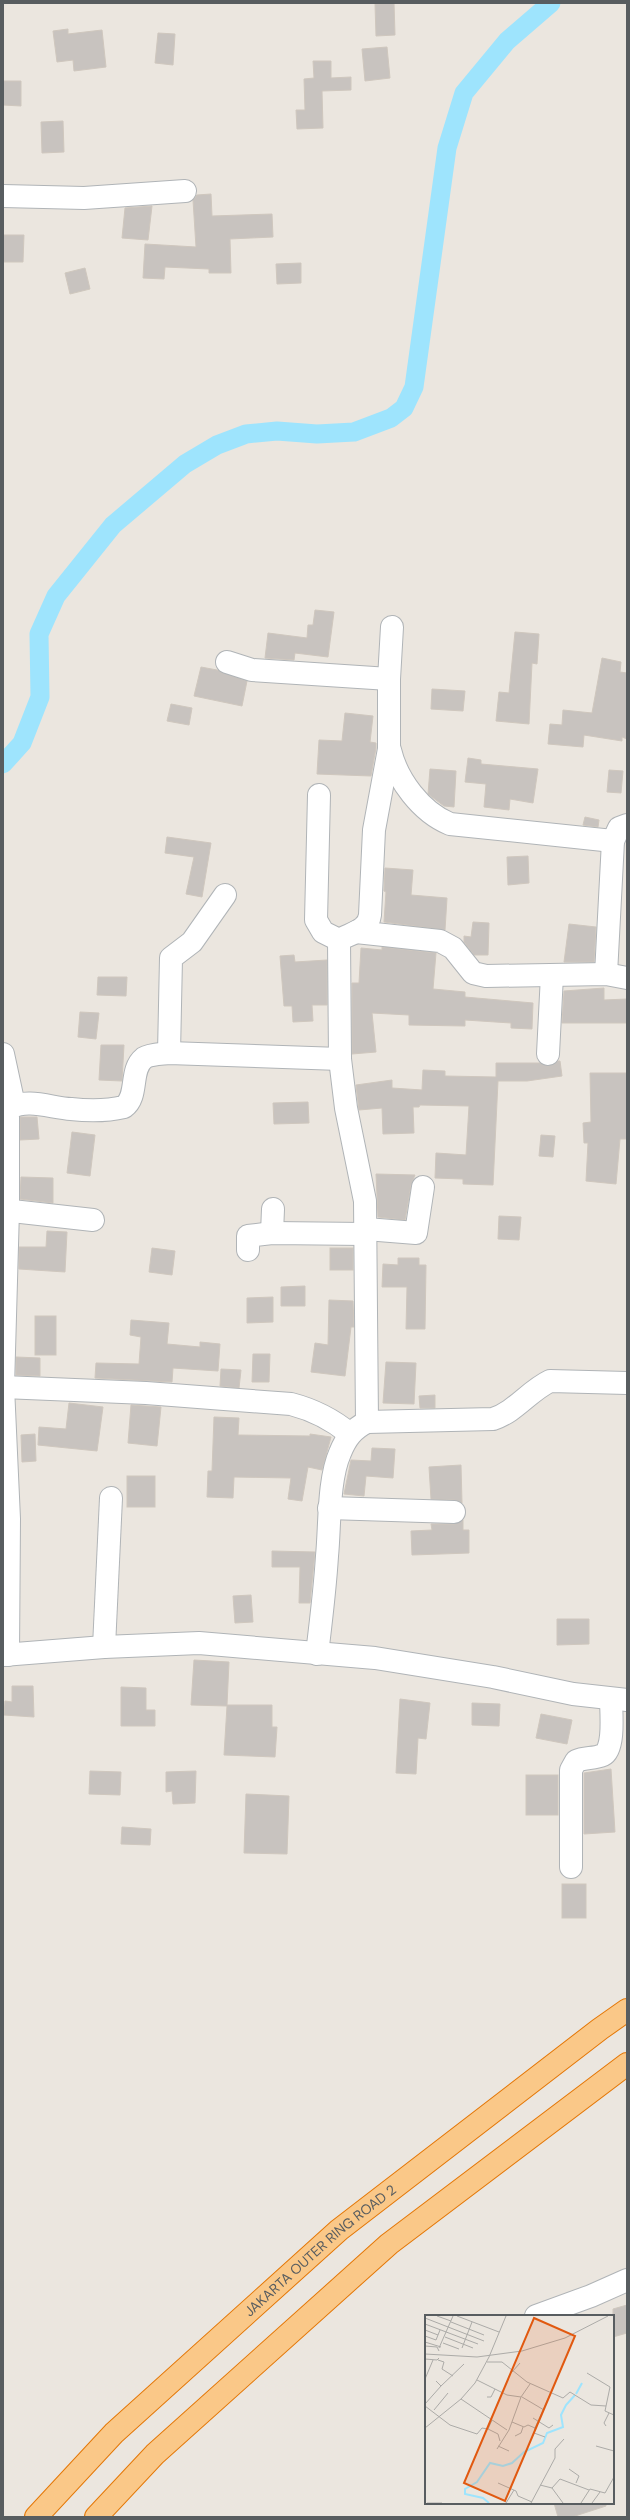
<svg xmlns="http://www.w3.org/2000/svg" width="630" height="2520" font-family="'DM Sans',sans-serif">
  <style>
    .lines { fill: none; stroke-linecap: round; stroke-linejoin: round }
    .canal { stroke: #9ee4fd; stroke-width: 19 }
    .building { fill: #c8c3bf; stroke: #cfc7be }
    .minor-casing { stroke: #b0b4b7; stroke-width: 24 }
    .highway-casing { stroke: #e47706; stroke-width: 24 }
    .minor { stroke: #fff; stroke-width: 22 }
    .highway { stroke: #fac888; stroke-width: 22 }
    .labels { text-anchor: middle; stroke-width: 3; stroke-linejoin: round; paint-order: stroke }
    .street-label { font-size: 14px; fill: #585d60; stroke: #fff }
    .inset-river { fill: none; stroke: #9ee4fd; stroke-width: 2 }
    .inset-road { fill: none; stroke: #acaba8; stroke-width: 1 }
    .view { fill: #e15910; fill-opacity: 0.15; stroke: #e15910; stroke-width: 2 }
    .inset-edge { fill: none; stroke: #585d60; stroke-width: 2 }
  </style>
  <rect width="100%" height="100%" fill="#ebe6df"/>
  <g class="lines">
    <polyline class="canal" points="3,764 22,743 40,697 39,634 56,596 113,525 185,464 217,445 246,434 277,431 317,434 354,432 391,418 404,408 414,387 447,148 464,93 507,41 551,3"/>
  </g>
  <g class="building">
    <polygon points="394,3 395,35 376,36 375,4"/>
    <polygon points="68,29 68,34 102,30 106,67 74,71 73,60 57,62 53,31"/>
    <polygon points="158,33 175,34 173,65 155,63"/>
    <polygon points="387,47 390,78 365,81 362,49"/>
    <polygon points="313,61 331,61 331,78 351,77 351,90 322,91 323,128 297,129 296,110 305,110 304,79 314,78"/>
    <polygon points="3,81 21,81 21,106 3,105"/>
    <polygon points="63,121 64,152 42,153 41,122"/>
    <polygon points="211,194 212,216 272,214 273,237 230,239 231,273 209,273 209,269 165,267 164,279 143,278 145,244 196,247 193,200 197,195"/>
    <polygon points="152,206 148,240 122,238 125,208"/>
    <polygon points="3,235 24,235 23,262 3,262"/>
    <polygon points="301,263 301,283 277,284 276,264"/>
    <polygon points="85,268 90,289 70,294 65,273"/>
    <polygon points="315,610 334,612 328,657 295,653 294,660 265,658 268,633 307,638 308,625 313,625"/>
    <polygon points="515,632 539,634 537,664 532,663 529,724 496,721 499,692 509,693"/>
    <polygon points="602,658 621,662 620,672 627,673 627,739 622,737 622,741 584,735 583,747 548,744 550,724 562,725 563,710 592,713"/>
    <polygon points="201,667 217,670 247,681 242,706 194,696"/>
    <polygon points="432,689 465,691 463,711 431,709"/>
    <polygon points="171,704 192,708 189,725 167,721"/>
    <polygon points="345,713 373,716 370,742 376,743 376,748 371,776 317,774 319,740 342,741"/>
    <polygon points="468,758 481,760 481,764 538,769 533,803 510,799 509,810 484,807 486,784 465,782"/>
    <polygon points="430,769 456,771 454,807 444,806 428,794"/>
    <polygon points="609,770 623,771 621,793 607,792"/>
    <polygon points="585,817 599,820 598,827 583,825"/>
    <polygon points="167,837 211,843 202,897 186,894 194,857 165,853"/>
    <polygon points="528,856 529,883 508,885 507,857"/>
    <polygon points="385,868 413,870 411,895 447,898 445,930 384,922 386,892 384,891"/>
    <polygon points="473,922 489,923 488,955 474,955 464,942 464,936 471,937"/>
    <polygon points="569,924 596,927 594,962 564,962"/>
    <polygon points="382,947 436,953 433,989 465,992 465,997 533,1003 532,1029 511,1028 511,1023 465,1020 465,1026 409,1025 409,1015 372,1013 376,1052 352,1054 352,983 359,983 361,948 382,950"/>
    <polygon points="294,955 295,962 327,960 327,1005 312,1005 313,1021 293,1022 292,1006 284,1006 280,956"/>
    <polygon points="98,977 127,977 126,996 97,995"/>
    <polygon points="604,988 604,1000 627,999 627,1023 562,1023 564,991"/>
    <polygon points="80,1012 99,1013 96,1039 78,1037"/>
    <polygon points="101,1045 124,1045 122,1081 99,1080"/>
    <polygon points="558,1061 560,1061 562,1076 527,1081 498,1081 493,1185 463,1184 463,1179 435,1178 436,1153 466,1155 469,1106 420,1105 419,1107 413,1107 414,1133 383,1134 382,1108 359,1110 356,1085 392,1080 392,1088 422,1090 423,1070 445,1071 445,1076 496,1077 496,1063 540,1063 548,1066"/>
    <polygon points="590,1073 627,1073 627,1139 620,1139 616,1184 586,1181 588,1143 584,1143 583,1123 591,1122"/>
    <polygon points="308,1102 309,1123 274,1124 273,1103"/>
    <polygon points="20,1117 37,1117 39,1139 20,1140"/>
    <polygon points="72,1132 95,1135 90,1176 67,1173"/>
    <polygon points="541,1135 555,1136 553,1157 539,1156"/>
    <polygon points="376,1174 415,1175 411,1185 405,1220 378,1217"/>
    <polygon points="21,1177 53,1178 53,1203 20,1199"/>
    <polygon points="499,1216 521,1217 519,1240 498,1239"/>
    <polygon points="47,1231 67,1232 65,1272 19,1269 19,1247 46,1247"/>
    <polygon points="152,1248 175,1251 172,1275 149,1272"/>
    <rect x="330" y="1248" width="23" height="22"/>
    <polygon points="398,1258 419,1258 419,1265 426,1265 425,1329 406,1329 407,1287 382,1287 383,1264 398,1265"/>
    <polygon points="305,1286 305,1306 281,1306 281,1287"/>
    <polygon points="273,1297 273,1322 247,1323 247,1298"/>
    <polygon points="329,1300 353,1301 354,1327 351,1327 345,1376 311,1372 315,1343 328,1345"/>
    <rect x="35" y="1316" width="21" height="39"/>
    <polygon points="131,1320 169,1323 167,1344 200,1347 200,1342 220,1344 218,1371 173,1368 172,1382 95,1378 96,1363 139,1364 141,1337 130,1335"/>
    <polygon points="253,1354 270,1354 269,1382 252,1382"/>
    <polygon points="16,1357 40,1358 40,1376 16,1375"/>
    <polygon points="386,1362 416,1363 414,1404 383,1403"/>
    <polygon points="221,1369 241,1370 239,1388 220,1386"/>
    <polygon points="435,1395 435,1408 420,1408 419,1396"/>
    <polygon points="69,1403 103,1407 97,1451 38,1445 39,1427 66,1429"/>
    <polygon points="131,1405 161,1407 157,1446 128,1443"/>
    <polygon points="214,1417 239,1418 238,1435 310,1436 310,1434 331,1437 322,1470 308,1467 302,1501 288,1499 291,1478 234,1477 233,1498 207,1497 208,1471 212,1471"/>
    <polygon points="35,1434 36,1461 22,1462 21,1435"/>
    <polygon points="372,1448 395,1449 393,1478 366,1476 364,1496 344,1494 351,1460 371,1461"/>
    <polygon points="461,1465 462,1503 454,1500 431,1499 429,1467"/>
    <rect x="127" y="1476" width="28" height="31"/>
    <polygon points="463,1520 463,1530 469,1530 469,1553 412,1555 411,1531 432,1530 431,1524 454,1524"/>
    <polygon points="272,1551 315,1552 310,1603 299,1603 300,1567 272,1567"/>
    <polygon points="251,1595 253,1622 235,1623 233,1596"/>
    <polygon points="557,1619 589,1619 589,1644 557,1645"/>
    <polygon points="194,1660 229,1662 227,1705 272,1705 272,1727 277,1727 275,1757 224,1755 227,1706 191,1705"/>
    <polygon points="12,1686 33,1686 34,1717 4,1715 5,1701 12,1702"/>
    <polygon points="121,1687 146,1688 146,1710 155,1710 155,1726 121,1726"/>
    <polygon points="400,1699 430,1703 426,1739 418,1738 416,1774 396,1773"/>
    <polygon points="472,1703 500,1704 499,1726 472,1725"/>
    <polygon points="541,1714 572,1720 567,1744 536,1738"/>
    <polygon points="611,1769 615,1832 584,1834 584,1773"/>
    <polygon points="90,1771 121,1772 120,1795 89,1794"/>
    <polygon points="196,1771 195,1803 173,1804 172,1791 166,1792 166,1772"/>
    <rect x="526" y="1775" width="32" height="40"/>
    <polygon points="246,1794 289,1796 287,1854 244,1853"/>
    <polygon points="122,1827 151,1829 150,1845 121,1844"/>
    <rect x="562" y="1884" width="24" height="34"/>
    <polygon points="627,2305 627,2333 613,2337 613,2309"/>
    <polygon points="554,2503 606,2503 606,2506 572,2517 558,2517"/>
  </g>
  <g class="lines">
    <g class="minor-casing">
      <g id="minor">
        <polyline points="3,196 84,198 185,191"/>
        <polyline points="227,662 252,670 389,679"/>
        <path d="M 390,750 C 397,780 421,812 450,824 L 613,841"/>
        <polyline points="319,795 316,920 323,932 339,940"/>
        <polyline points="356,932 440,941 453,948 473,973 486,976 606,974 627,978"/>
        <polyline points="606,974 613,841 619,828 627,825"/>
        <polyline points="169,1053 171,958 192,942 225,895"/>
        <polyline points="3,1054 14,1105"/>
        <polyline points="548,1054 552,975"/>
        <polyline points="3,1210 93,1220"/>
        <polyline points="366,1229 416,1233 423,1187"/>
        <polyline points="272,1233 273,1209"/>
        <polyline points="248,1250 248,1236 272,1233 365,1234"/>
        <path d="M 3,1387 L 146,1393 L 291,1404 C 314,1410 332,1419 350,1434"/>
        <path d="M 367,1422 L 365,1201 L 346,1108 L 340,1059 L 339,940 C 351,933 368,931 370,915 L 374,830 L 389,749 L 389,679 L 392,627"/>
        <polyline points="329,1508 454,1512"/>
        <polyline points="104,1647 111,1498"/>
        <path d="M 317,1654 C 321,1621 325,1589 327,1556 C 330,1526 328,1480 340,1453 C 346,1438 353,1429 367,1422 L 493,1419 C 515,1412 529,1391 550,1381 L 627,1383"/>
        <polyline points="3,1655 104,1647 199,1643 375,1658 493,1677 573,1694 627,1700"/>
        <path d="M 8,1655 L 9,1519 L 3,1387 L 8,1210 L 8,1113 L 10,1108 C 27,1098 52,1108 71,1109 C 89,1111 107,1111 124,1107 C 139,1096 129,1070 144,1058 C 150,1054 162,1054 169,1053 L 340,1059"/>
        <path d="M 571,1867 L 571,1770 L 576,1761 C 585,1757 594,1759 603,1755 C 615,1749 611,1711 611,1699"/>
        <polyline points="536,2316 591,2296 627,2280"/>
      </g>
    </g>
    <g class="highway-casing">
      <g id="highway">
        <path id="s1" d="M 36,2517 L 114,2433 L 339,2230 L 600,2029 L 627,2010"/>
        <polyline points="96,2517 155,2454 389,2244 627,2064"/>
      </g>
    </g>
    <use href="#minor" class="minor"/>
    <use href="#highway" class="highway"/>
  </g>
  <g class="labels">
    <g class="street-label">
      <text dy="5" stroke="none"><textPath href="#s1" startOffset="390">JAKARTA OUTER RING ROAD 2</textPath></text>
    </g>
  </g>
  <g transform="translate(425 2315)">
    <rect width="189" height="189" fill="#ebe6df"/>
    <path class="inset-river" d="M 151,79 L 157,68M 64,188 L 58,183 L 40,179 L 40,174 L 52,167 L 65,148 L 78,151 L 87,148 L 99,137 L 118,128 L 122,118 L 138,112 L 136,100 L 141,90 L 150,80"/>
    <path class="inset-road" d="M 12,1 L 26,6M 32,1 L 74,17M 0,3 L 59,26M 26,7 L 59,20M 0,9 L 53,29M 0,15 L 13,20M 0,21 L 11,25 L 15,15M 20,22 L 48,33M 0,27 L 16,32M 18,28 L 34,34M 0,31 L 12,32 L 14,36M 14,33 L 28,1M 37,33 L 47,7M 0,39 L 52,42 L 97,36 L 140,23 L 183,1M 0,44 L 12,45 L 14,43M 13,45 L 19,47 L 17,54 L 28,61M 62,47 L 77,47 L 102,67 L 138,83 L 145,77 L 166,90 L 181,91M 87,57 L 95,48M 162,58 L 185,72 L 180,96 L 189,100M 0,64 L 8,45M 52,65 L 82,80 L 96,82 L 105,69M 16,71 L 39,49M 62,82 L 66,82 L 70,74M 97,82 L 119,95M 36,84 L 82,115M 0,89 L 16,71 L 11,66M 0,91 L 25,110 L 52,119 L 57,113 L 63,114 L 67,105M 9,95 L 23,78M 108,103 L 124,113 L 128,110M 87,107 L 99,112 L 103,110 L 110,113 L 126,77M 181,111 L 179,108 L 184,98M 0,113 L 36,84 L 50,68 L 64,42 L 81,1M 110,113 L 109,118 L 120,122M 63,114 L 73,119 L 75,126M 90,121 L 96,118 L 98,112M 73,131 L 84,136M 171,131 L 189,136M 72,134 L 84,115 L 96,82M 144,154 L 154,161 L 151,168M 73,168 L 91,176 L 93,181 L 107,187M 115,170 L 127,173 L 135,164 L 164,175M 127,173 L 138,188M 2,188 L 17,188M 81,188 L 89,175M 106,188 L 130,143 L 130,134 L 139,124M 156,188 L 165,174 L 180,178 L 189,162M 167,188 L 175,177"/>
    <path class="view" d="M 109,3 L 150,21 L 80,186 L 39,168 Z"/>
    <rect width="189" height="189" class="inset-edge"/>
  </g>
  <rect width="630" height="2520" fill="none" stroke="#585d60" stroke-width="8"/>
</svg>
